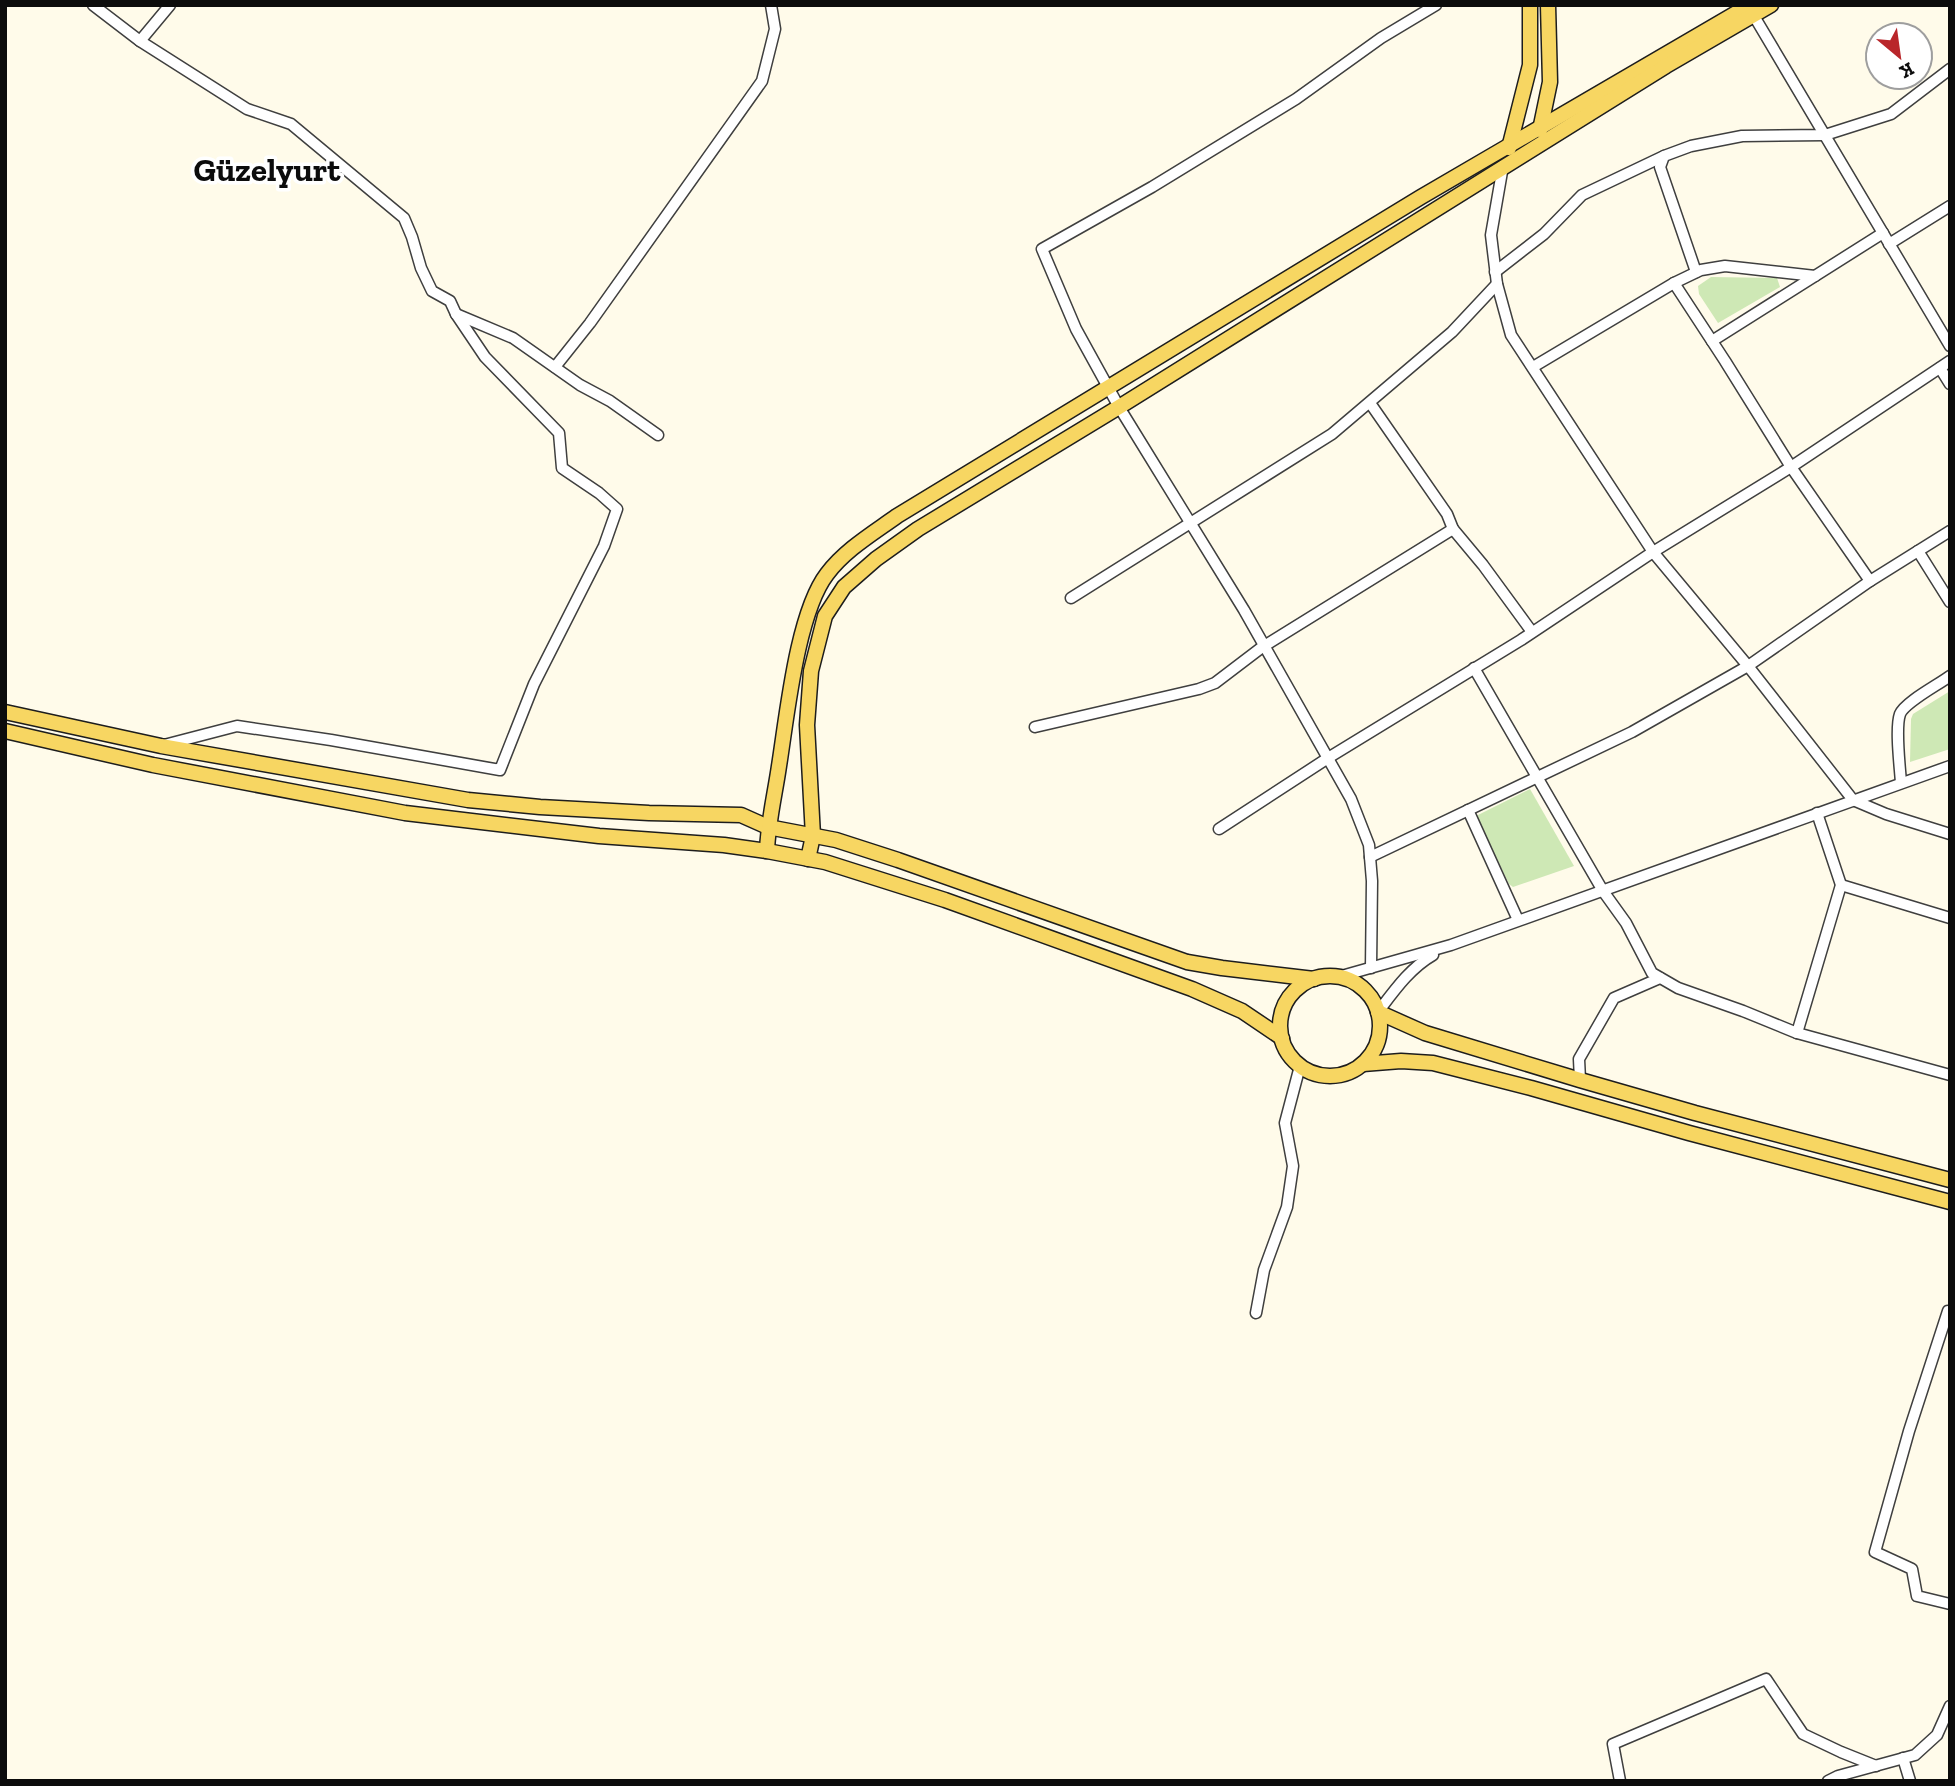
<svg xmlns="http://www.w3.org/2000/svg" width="1955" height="1786" font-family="'Zilla Slab',serif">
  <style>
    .green { fill: #cee8b5 }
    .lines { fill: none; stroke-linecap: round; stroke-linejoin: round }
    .minor-casing { stroke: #3f3f3f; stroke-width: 13 }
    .major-casing { stroke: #1d1d1d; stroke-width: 17 }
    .minor { stroke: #fff; stroke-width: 10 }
    .major { stroke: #f7d662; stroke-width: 14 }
    .labels { text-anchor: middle; stroke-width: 7; stroke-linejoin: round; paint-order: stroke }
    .district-label { font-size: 33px; font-weight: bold; fill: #0c0c0c; stroke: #fff }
  </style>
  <rect width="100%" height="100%" fill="#fffbea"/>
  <g class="green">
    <polygon points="1711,277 1777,278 1780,287 1718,323 1699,294 1698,286"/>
    <polygon points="1950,691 1950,749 1910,762 1911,719 1913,714"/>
    <polygon points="1530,789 1574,866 1513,887 1509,884 1476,816"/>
  </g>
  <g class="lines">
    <g class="minor-casing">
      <g id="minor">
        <polyline points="93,5 140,41 247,109 291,124 404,218 412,237 421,268 432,291 450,301 456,314 485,357 559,433 562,468 599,493 617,509 604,546 534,684 500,770 331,740 237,726 164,745"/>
        <polyline points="1751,11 1950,346"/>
        <polyline points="140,41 170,5"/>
        <polyline points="1503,166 1491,235 1497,284 1511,335 1653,552 1748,666 1853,800 1886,814 1950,834"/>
        <polyline points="1889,244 1950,206"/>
        <polyline points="1495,272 1544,234 1582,195 1664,156"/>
        <polyline points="1696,272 1660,167 1664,156 1691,146 1742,136 1825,135 1891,114 1950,69"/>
        <polyline points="1674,283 1725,361 1791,467 1870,581"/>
        <polyline points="456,314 513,338 580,385 610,401 658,435"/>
        <polyline points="1712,341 1883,233"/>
        <polyline points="555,367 590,323 762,81 775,29 771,5"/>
        <polyline points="1533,367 1674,283 1701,270 1725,266 1815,276"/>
        <polyline points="1940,368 1950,384"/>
        <polyline points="1370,403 1447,514 1453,529 1483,565 1532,632"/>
        <polyline points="1918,551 1950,602"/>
        <polyline points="1071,598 1332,434 1452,332 1497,284"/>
        <polyline points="1474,668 1603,891 1626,923 1652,973 1678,988 1743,1011 1797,1033 1950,1075"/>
        <polyline points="1035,727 1199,689 1215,683 1261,648 1453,529"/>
        <path d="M 1901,783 C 1900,767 1895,728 1900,714 C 1905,702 1938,685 1950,676"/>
        <polyline points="1468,810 1518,920"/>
        <polyline points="1219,829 1328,758 1521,640 1653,552 1791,467 1950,361"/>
        <polyline points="1370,857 1632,732 1748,666 1870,581 1950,531"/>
        <polyline points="1841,885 1950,918"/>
        <polyline points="1371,968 1372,881 1369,845 1351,799 1244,610 1119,407 1076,329 1042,249 1152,187 1296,99 1381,38 1436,5"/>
        <polyline points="1338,977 1451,945 1950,766"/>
        <path d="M 1378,1012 C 1394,991 1410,968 1433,955"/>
        <polyline points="1797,1033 1841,885 1817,813"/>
        <polyline points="1580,1080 1579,1059 1614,998 1660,978"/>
        <polyline points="1950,1311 1948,1311 1909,1431 1875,1552 1912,1569 1917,1596 1950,1604"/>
        <polyline points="1256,1313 1264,1270 1287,1207 1293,1166 1285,1123 1300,1066"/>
        <polyline points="1903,1758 1910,1781"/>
        <polyline points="1620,1781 1613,1744 1766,1679 1803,1734 1841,1752 1876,1766"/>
        <polyline points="1828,1781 1838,1776 1915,1755 1937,1735 1950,1706"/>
      </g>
    </g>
    <g class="major-casing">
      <g id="major">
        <polyline points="1540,130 1550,82 1548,5"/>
        <polyline points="1509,148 1530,65 1530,5"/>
        <polyline points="5,712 161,746 468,800 540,807 649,813 741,815 768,827 836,840 898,860 1187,962 1222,968 1314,979"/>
        <polyline points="5,731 153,765 405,813 599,836 724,845 767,851 825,862 945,900 1192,989 1242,1011 1282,1038"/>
        <path d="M 767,851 C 768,822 775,794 779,766 C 787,716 797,613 827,574 C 845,550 872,534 897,516 L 1421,197 L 1750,5"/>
        <polyline points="808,859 813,836 807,725 811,671 825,616 844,587 876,559 918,529 1119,407 1666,66 1771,5"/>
        <circle cx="1330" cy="1026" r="50"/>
        <polyline points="1378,1012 1425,1033 1580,1080 1695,1113 1950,1180"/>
        <polyline points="1363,1064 1401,1061 1433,1063 1531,1088 1689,1133 1950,1202"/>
      </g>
    </g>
    <use href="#minor" class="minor"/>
    <use href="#major" class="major"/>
  </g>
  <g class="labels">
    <g class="district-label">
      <text x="267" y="181">Güzelyurt</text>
    </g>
  </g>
  <rect width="1955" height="1786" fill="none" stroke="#0c0c0c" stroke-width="14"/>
  <g transform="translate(1899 56) rotate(151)"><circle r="33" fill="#ffffff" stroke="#9e9e9e" stroke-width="2"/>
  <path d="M0-5L12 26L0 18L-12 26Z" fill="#b9262a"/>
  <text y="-10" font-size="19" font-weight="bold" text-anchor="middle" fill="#0c0c0c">K</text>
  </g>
</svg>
